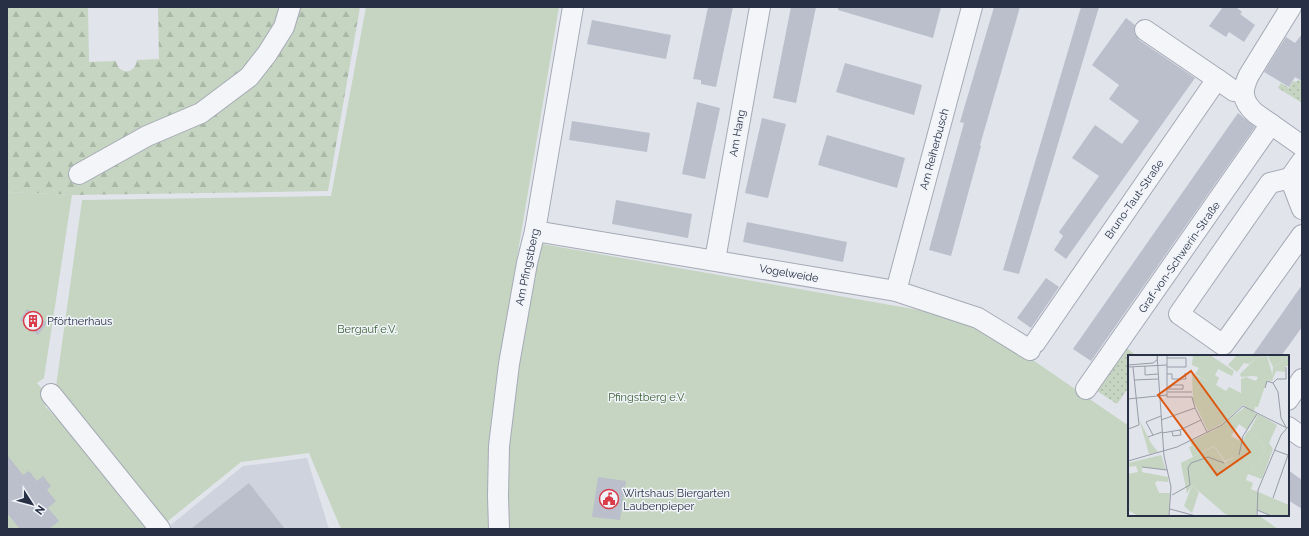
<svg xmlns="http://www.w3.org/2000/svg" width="1309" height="536" font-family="Raleway,sans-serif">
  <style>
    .built { fill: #ced3dd }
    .grass { fill: url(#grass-dots) }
    .forest { fill: url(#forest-firs) }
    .garden { fill: #c5d5c1 }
    .building { fill: #babfcb }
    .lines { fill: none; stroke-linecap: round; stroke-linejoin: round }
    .minor-casing { stroke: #a5aab6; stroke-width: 22 }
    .minor { stroke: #f4f5f8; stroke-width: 20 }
    .labels { text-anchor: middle; stroke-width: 3; stroke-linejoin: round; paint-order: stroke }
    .street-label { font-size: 11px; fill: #273044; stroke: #f0f3f8 }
    .poi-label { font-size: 11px; fill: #273044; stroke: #f0f3f8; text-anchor: start }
    .park-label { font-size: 11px; fill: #396133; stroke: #f0f3f8 }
    .inset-road { fill: none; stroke: #979ca8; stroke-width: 1 }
    .view { fill: #de570f; fill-opacity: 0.15; stroke: #de570f; stroke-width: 2 }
    .inset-edge { fill: none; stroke: #273044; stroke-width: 2 }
  </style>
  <defs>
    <pattern id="grass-dots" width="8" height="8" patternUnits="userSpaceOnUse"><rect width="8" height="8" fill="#c5d5c1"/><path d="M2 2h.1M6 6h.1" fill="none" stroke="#a9b7a7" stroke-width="1.8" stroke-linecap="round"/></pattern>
    <pattern id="forest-firs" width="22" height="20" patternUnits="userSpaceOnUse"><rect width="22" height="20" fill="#c5d5c1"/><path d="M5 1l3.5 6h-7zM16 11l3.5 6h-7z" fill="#a9b7a7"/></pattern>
  </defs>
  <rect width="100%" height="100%" fill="#e1e4eb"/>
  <polygon class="built" points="307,458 329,529 166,529 243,466"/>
  <g class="grass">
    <polygon points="1299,80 1302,82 1302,103 1278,88 1281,83 1289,88 1293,81 1296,82"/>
    <polygon points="1124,346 1137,356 1129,356 1129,387 1117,404 1094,389"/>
  </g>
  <path class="forest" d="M 7,7 L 88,7 L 89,62 L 116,61 C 119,75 135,75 137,60 L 159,59 L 158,7 L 360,7 L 328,191 L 72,195 L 7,192 Z"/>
  <g class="garden">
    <polygon points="366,7 559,7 501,353 494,529 341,529 309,453 241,462 163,525 55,394 82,200 331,196"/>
    <polygon points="7,192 72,195 44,378 37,383 52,400 45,406 59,421 64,417 155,529 7,529"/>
    <polygon points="542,244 953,316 989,330 1129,426 1129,515 1258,515 1278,529 508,529 507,474 516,365"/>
  </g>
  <g class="building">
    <polygon points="708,7 733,7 716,87 701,84 701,80 693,79"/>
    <polygon points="791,7 816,7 796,103 773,98"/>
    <polygon points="838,7 941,7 933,38 838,10"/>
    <polygon points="994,7 1020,7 980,145 981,146 951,256 929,250 964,123 960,122"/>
    <polygon points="1081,7 1099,7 1019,274 1003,270"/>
    <polygon points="1223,7 1236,7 1242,12 1240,14 1255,25 1244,42 1229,32 1226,37 1209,26"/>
    <polygon points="1126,18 1135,25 1134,30 1135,35 1139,40 1195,78 1066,259 1054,250 1063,236 1059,232 1099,176 1072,158 1095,125 1122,144 1139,121 1109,99 1119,85 1092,65"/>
    <polygon points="592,20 671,35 666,59 587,44"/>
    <polygon points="1302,34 1302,81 1295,77 1289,87 1264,72 1286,37 1295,43"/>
    <polygon points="845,63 922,85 914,115 836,92"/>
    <polygon points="697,102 720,108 705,179 682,174"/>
    <polygon points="1238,113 1255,127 1091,361 1073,349"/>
    <polygon points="762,118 786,124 768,198 745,193"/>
    <polygon points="572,121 650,133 647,152 569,140"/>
    <polygon points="827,135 905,158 897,188 818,165"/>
    <polygon points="616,200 692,214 688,238 612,224"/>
    <polygon points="747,222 847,242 843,262 743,242"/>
    <polygon points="1046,278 1059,287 1031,328 1017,318"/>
    <polygon points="1302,285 1302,327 1300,330 1281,356 1252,356"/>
    <polygon points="27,309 47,323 38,335 28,328 29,326 20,320"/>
    <polygon points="7,455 23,475 29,471 37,481 43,476 51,486 47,490 56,501 48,508 59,521 49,529 20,529 7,513"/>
    <polygon points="1288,470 1302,480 1302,509 1288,500"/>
    <polygon points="598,477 626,481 620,520 592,517"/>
    <polygon points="249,483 285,529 191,529"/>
  </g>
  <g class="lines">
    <g class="minor-casing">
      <g id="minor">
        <path d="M 1291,7 L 1249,75 C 1241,91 1242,101 1255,113 L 1302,146"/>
        <polyline points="1145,30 1217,79"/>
        <polyline points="1302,161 1290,178 1270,183 1179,314 1223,345 1302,235"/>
        <polyline points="79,174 147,136 201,113 249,77 267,54 284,27 290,7"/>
        <polyline points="1290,178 1302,209"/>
        <polyline points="535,231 896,291 978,318 1030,350"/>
        <polyline points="715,260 760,7"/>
        <polyline points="896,291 972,7"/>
        <polyline points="1035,343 1217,79 1234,91 1243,92"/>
        <polyline points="1086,389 1271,124"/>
        <polyline points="51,394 160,529"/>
        <polyline points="1288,400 1302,379"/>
        <polyline points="1288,427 1302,437"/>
        <polyline points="499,529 498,496 499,446 509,364 527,263 535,231 573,7"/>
      </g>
    </g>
    <use href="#minor" class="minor"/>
  </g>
  <defs>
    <g id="building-ring" transform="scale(1)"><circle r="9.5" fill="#f0f3f8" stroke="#da3b48" stroke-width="1.5"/><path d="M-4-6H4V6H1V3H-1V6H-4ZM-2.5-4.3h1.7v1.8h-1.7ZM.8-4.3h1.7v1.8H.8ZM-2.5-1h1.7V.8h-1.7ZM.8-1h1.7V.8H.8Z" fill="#da3b48"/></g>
    <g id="civic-ring" transform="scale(1)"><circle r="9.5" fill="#f0f3f8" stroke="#da3b48" stroke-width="1.5"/><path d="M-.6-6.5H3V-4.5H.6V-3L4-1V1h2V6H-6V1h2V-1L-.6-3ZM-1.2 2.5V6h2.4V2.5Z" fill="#da3b48"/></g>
  </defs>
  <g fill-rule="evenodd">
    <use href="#building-ring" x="33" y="321"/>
    <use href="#civic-ring" x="609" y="499"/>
  </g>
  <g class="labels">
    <g class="street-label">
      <text transform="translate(737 133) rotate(-80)" y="4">Am Hang</text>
      <text transform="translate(934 149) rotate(-75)" y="4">Am Reiherbusch</text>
      <text transform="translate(1134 199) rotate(-55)" y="4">Bruno-Taut-Straße</text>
      <text transform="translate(1179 257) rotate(-55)" y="4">Graf-von-Schwerin-Straße</text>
      <text transform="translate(527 267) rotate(-78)" y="4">Am Pfingstberg</text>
      <text transform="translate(789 273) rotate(10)" y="4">Vogelweide</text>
    </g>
    <g class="poi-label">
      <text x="47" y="325">Pförtnerhaus</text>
      <text x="623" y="497">Wirtshaus Biergarten<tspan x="623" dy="13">Laubenpieper</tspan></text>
    </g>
    <g class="park-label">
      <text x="367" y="333">Bergauf e.V.</text>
      <text x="647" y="401">Pfingstberg e.V.</text>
    </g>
  </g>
  <g transform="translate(1128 355)">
    <rect width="161" height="161" fill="#e1e4eb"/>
    <path d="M 109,0 L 142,0 L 128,3 L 121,9 L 116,8 L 109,17 L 100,10 ZM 11,64 L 23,88 L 30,97 L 21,99 ZM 86,92 L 100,112 L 123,115 L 145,94 L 134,124 L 120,119 L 118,125 L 125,128 L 123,134 L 161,150 L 161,161 L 146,161 L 129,155 L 128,161 L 100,161 L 64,130 L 59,138 L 53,108 ZM 33,100 L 38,115 L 14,112 L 14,117 L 22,119 L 31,138 L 42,138 L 6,158 L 0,119 L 10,117 L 8,111 L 0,112 L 0,108 Z" fill="#c5d5c1"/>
    <path d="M 161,2 L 161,11 L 157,11 L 157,17 L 148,16 L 144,26 L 145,12 ZM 130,59 L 149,70 L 141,88 L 145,94 L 123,115 L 110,122 L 100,122 L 106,129 L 97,159 L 64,130 L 59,138 L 53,108 L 86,92 L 100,112 L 125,110 L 138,95 L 131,84 L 119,77 L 122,75 ZM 85,108 L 88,112 L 82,117 L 86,122 L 85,128 L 78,128 L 68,111 L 74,109 L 78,114 ZM 19,118 L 40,122 L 40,127 L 29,126 L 27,128 L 31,138 L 42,138 L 41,161 L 10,161 L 0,155 L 0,119 Z" fill="#c5d5c1" fill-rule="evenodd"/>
    <path d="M 64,130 L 71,137 L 64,158 L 56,151 Z" fill="#c5d5c1"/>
    <path d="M 65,0 L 82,0 L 106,16 L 104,21 L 90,14 L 87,20 L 91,23 L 88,30 L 98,36 L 101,32 L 113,38 L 113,24 L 118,22 L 128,26 L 130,22 L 125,21 L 113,22 L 112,19 L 128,3 L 139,1 L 145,22 L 144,26 L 139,25 L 130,52 L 127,52 L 126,57 L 115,50 L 95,68 L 80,76 L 65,45 L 64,18 L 87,31 L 67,19 L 71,13 L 64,10 ZM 142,0 L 161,0 L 161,2 L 145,12 L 140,2 ZM 117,52 L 129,59 L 119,75 L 111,69 L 103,81 L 114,87 L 119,77 L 131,84 L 138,95 L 125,110 L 112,117 L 104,115 L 97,107 L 111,100 L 97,106 L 86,91 L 65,102 L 61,92 L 64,91 L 62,87 L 88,74 Z" fill="#c5d5c1"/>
    <path class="inset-road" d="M 0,0 L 22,0M 29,0 L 36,101 L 43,132 L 41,161M 0,10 L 25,8 L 29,5 L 30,0M 17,11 L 17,20 L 30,19M 0,12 L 39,10M 39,12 L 58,12 L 58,3 L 39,3M 39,19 L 44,19 L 44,24 L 58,24 L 57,18M 6,25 L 30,24M 145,28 L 150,37 L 153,63 L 158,72M 145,28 L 149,24 L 158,24 L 158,12M 137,33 L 139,26 L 145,28M 40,34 L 55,34 L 55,30 L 44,30 L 42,33M 40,37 L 64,37M 39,40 L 39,42 L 64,42M 64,42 L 67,53 L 79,77M 0,44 L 39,40 L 39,0M 33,65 L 67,53M 0,74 L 11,70 L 5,12M 44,77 L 45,81 L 53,80 L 52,75M 34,78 L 52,75 L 73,65M 25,80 L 18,67 L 33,61M 20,82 L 34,77M 111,100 L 115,81 L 129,59M 0,106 L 49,92 L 94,70 L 115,51 L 159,73M 14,112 L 39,115M 44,140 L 62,130 L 60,113 L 63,108 L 80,102 L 96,108M 145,143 L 160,100 L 146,95M 42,154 L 68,161M 129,155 L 144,161M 129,161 L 130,135 L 153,80 L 160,72"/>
    <path class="view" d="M 63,16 L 122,97 L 89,120 L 30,40 Z"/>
    <rect width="161" height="161" class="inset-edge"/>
  </g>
  <rect width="1309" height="536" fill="none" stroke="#273044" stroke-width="16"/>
  <g transform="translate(32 504) rotate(126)" stroke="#f0f3f8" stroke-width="3" paint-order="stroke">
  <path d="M0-3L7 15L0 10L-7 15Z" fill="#273044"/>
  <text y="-6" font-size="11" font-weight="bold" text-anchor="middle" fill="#273044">N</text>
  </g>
</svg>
